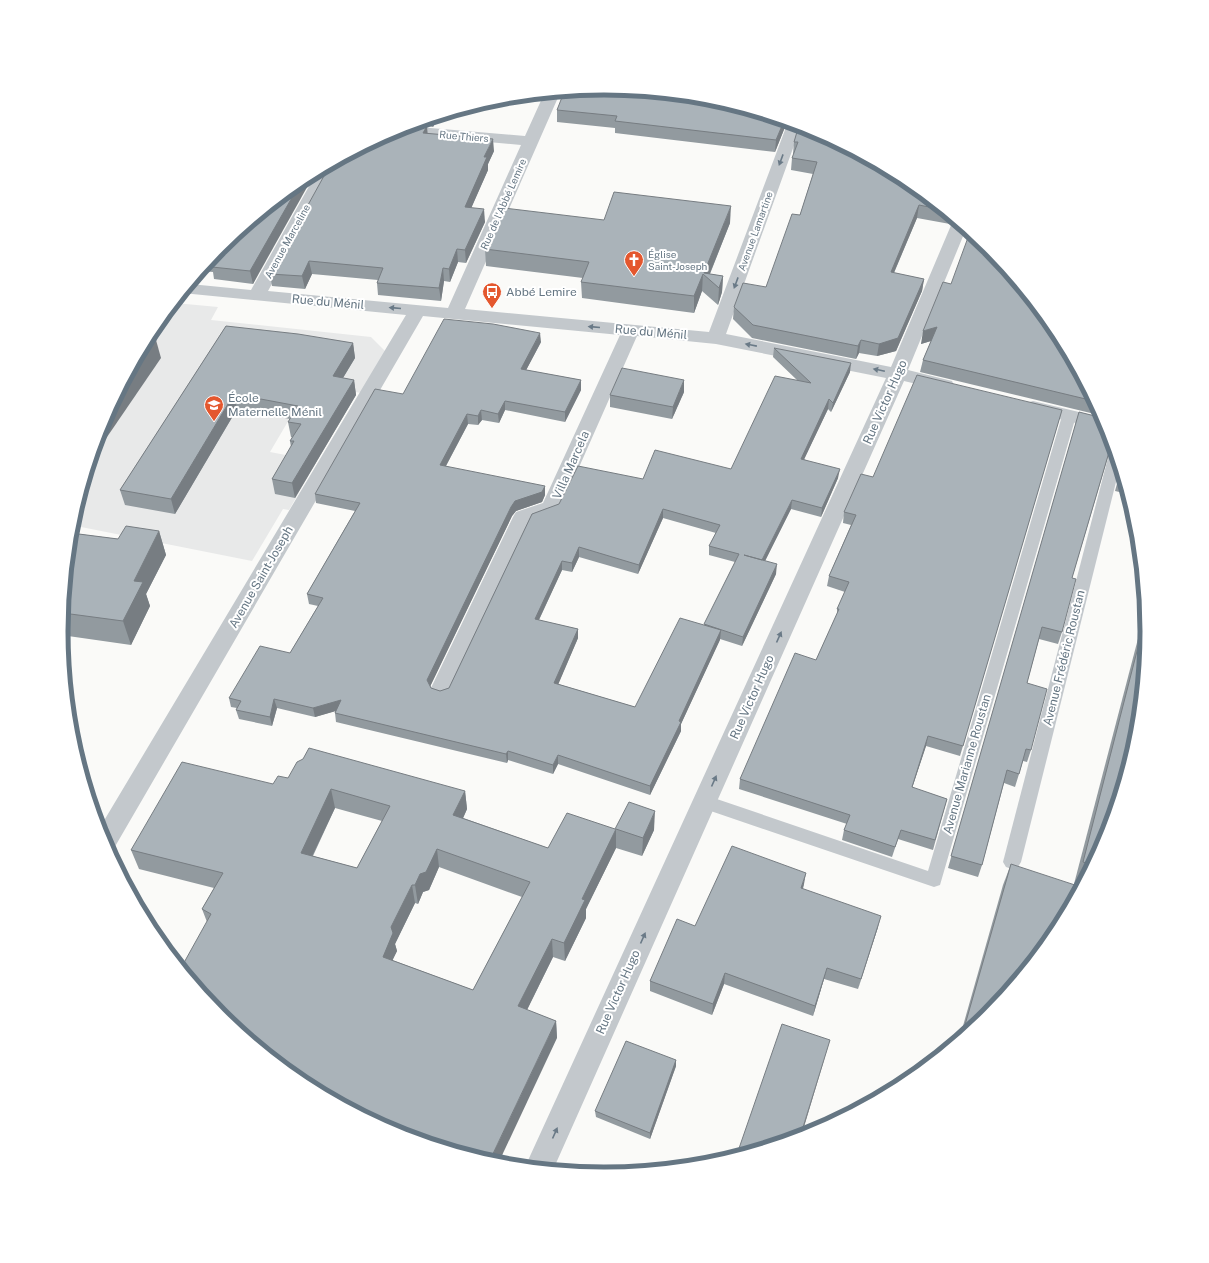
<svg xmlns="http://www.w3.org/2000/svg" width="1209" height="1263" font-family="'Public Sans',sans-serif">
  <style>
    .built { fill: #e8e9e9 }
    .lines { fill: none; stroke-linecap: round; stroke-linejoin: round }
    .service { fill: #c3c8cc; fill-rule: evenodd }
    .minor { fill: #c3c8cc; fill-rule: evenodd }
    .wall { fill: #929a9f; fill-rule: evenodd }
    .shaded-wall { fill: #777d82 }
    .building { fill: #aab3b9; stroke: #777d82; fill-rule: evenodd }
    .oneway { fill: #6a7a87 }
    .labels { text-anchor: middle; stroke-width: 4; stroke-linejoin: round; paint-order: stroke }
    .far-street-label { font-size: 10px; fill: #657683; stroke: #fff }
    .far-poi-label { font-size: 10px; fill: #657683; stroke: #fff; text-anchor: start }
    .poi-label { font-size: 12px; fill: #657683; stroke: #fff; text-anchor: start }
    .street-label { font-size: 12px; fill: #657683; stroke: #fff }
    .rim { fill: none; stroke: #657683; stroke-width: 5 }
  </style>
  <rect width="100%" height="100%" fill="#fafaf8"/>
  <polygon class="built" points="175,303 218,307 211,320 371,337 387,353 361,393 310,384 270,452 317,461 289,510 283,509 252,561 71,525 102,423 153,329"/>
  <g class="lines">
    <g class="service">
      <polygon points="1069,412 1074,413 1076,416 940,885 934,887 699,807 697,802 699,797 705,795 928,871 1062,416 1064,413"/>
      <polygon points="1115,450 1120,466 1021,862 1018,867 1012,869 1006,867 1003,862 1109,454 1111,451"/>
    </g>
    <g class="minor">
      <polygon points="560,93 465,309 709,332 788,122 801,126 726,334 891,367 952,223 955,219 966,229 908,370 952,381 954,385 952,389 945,391 904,381 553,1170 525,1167 886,378 716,344 637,336 561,508 558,513 531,522 452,690 449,696 441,699 433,696 430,690 513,517 516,512 543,503 620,335 423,316 113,850 109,852 99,829 406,315 182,293 190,284 251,290 317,172 334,163 336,166 268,291 448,308 521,145 389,133 407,126 525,136 544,94"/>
      <polygon points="1033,401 1104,418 1109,431 1026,411 1023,407 1026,403"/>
    </g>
  </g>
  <g class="wall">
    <polygon points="557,110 787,122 775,152 615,133 615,128 557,122"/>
    <polygon points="438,117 433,127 427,126 427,133 494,151 488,164 488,170 471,208 485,222 466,263 458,262 450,282 444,281 441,301 378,295 377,283 378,280 312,274 305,289 272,286 270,274 397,129"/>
    <polygon points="799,125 907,180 954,219 950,224 917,218 894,273 924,279 922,291 896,351 877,356 859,353 856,359 752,338 733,319 734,307 766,287 800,215 813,174 791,170 792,158 794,154 793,154 794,142"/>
    <polygon points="303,179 253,284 214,279 213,272 201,271 220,247"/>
    <polygon points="604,220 730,223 710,274 723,276 722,292 718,305 702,291 694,313 582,298 581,282 583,278 486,266 485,249"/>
    <polygon points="951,284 1057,330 1103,416 920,372 923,360 931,341 921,344"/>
    <polygon points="226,326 353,343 355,358 343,378 354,380 356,395 295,498 275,494 272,479 291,447 290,441 292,437 291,437 288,422 290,419 237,409 175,514 125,505 120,490"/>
    <path d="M 541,342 L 526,370 L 581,380 L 581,390 L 565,422 L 505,410 L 499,423 L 482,420 L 478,425 L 468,424 L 446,466 L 545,495 L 542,502 L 516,511 L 512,516 L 430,686 L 431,688 L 440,691 L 449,688 L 532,514 L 643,479 L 731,469 L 797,380 L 773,357 L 774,348 L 850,372 L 831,412 L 828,409 L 804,459 L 838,478 L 821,517 L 791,509 L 765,561 L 776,574 L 742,646 L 720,639 L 681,724 L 681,731 L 650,795 L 558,764 L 553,774 L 508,760 L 507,763 L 336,722 L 335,713 L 335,711 L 315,717 L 277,708 L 272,726 L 239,719 L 236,710 L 237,708 L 231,707 L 229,698 L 290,653 L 318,606 L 309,604 L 307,594 L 355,511 L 316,503 L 315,494 L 403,394 ZM 663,518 L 716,533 L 709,546 L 709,555 L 735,562 L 704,625 L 635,707 L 558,684 L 578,638 L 578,629 L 539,620 L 562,570 L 572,572 L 579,557 L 638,574 Z"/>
    <polygon points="684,392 672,419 610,407 610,395"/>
    <polygon points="1062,410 960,756 926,746 912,788 947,799 933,850 898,839 892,857 842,840 844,830 847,824 739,789 740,779 816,660 837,614 837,609 845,592 827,586 829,576 851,525 843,523 844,512 873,477"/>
    <polygon points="1079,412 1107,424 1115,450 1110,450 1072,578 1062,632 1058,644 1039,639 1027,683 1031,750 1027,762 1023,761 1015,787 1004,783 982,865 978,877 948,868"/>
    <polygon points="1121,469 1128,494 1115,491"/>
    <polygon points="159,531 166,555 146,594 150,606 131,645 61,635 61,631 71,533 118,539"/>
    <polygon points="1146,608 1148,632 1107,840 1082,886 1074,884"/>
    <path d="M 288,778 L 465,791 L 467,809 L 463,818 L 548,848 L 615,829 L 654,830 L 642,856 L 616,848 L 586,909 L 586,918 L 565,961 L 553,957 L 527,1010 L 556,1021 L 557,1038 L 207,922 L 202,909 L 214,888 L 139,869 L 131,850 L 273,784 ZM 335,808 L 382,821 L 357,868 L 313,856 ZM 439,867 L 522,897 L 473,990 L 392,960 L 397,951 L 395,944 L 415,903 L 418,904 L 423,892 L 429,890 Z"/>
    <polygon points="1011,864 989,1016 959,1040 1003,885"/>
    <polygon points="804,884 803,889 878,927 858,989 824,979 813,1016 724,984 712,1015 650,991 650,981 695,926"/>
    <polygon points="676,1060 676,1066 650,1139 596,1117 595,1111"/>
  </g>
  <g class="shaded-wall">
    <polygon points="438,117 433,127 432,119"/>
    <polygon points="784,121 787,122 775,152 776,140"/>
    <polygon points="427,126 428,138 423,133"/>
    <polygon points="493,139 494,151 488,164 488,170 466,220 465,207 484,157"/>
    <polygon points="315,173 253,284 250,271 302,180"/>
    <polygon points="919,205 917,218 889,284 891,272"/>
    <polygon points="731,206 730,223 708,278 704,273"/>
    <polygon points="484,209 485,222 466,263 465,250"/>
    <polygon points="951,216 954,219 950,224"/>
    <polygon points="457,249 458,262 450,282 449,269"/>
    <polygon points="309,261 312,274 305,289 302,276"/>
    <polygon points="443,268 444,281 441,301 439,288"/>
    <polygon points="703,274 702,291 694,313 694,296"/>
    <polygon points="723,276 722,292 718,305 719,288"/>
    <polygon points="924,279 922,291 896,351 877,356 879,344"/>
    <polygon points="937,327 934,340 921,344 923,331"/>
    <polygon points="540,333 541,342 522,378 521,369"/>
    <polygon points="156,340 161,358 92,459 102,423 118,394"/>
    <polygon points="861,340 859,353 856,359 858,346"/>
    <polygon points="353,343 355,358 335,391 333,376"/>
    <polygon points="851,363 850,372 831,412 833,403"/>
    <polygon points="354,380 356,395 295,498 292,483"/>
    <polygon points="581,380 581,390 565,422 565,412"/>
    <polygon points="684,380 684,392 672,419 673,407"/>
    <polygon points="234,394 237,409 175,514 171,499"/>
    <polygon points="829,399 828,409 800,468 801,459"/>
    <polygon points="505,401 505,410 499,423 498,414"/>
    <polygon points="481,410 482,420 478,425 478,416"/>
    <polygon points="467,414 468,424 441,475 440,465"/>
    <polygon points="840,469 838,478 821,517 822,508"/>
    <polygon points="545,486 545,495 542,502 516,511 512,516 429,689 427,680 511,507 515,501"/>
    <polygon points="792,500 791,509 761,569 762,560"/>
    <polygon points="663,509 663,518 638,574 639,565"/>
    <polygon points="159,531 166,555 146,594 150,606 131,645 123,621 134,581"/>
    <polygon points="579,547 579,557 572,572 572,563"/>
    <polygon points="562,561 562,570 535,628 535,619"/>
    <polygon points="777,564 776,574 742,646 743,637"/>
    <polygon points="578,629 578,638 555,692 554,683"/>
    <polygon points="721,630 720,640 681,724 681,731 650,795 650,786 679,721"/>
    <polygon points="274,699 277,708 272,726 270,717"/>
    <polygon points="341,700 343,709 315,717 313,708"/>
    <polygon points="928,736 926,746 909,797 912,787"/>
    <polygon points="508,751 508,760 507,763 506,754"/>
    <polygon points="558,755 558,764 553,774 553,765"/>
    <polygon points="331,789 335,808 305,871 301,853"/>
    <polygon points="465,791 467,809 456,834 453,815"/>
    <polygon points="655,811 654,830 642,856 643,838"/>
    <polygon points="616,829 616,848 586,909 586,918 565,961 564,943 582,899"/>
    <polygon points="437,849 439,867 429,890 423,892 418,904 415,885 420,874"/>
    <polygon points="806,873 804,884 799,899 801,888"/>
    <polygon points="412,885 415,903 395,944 397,951 386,974 383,957 391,927"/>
    <polygon points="881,916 878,927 858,989 861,979"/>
    <polygon points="552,939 553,957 520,1024 518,1006"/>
    <polygon points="827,968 824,979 813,1016 815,1006"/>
    <polygon points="725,973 724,984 712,1015 713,1004"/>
    <polygon points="556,1021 557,1038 498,1164 489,1162"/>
    <polygon points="830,1040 801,1137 800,1137"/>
    <polygon points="676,1060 676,1066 650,1139 650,1133"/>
  </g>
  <g class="building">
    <polygon points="605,88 711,98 784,121 776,140 615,121 617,116 557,110 564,92"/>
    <polygon points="413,124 427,126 423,133 493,139 484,157 487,157 465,207 484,209 465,250 457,249 449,269 443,268 439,288 377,283 383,268 309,261 302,276 270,274 330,165 397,129"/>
    <polygon points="799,125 813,129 907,180 944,210 919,205 891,272 924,279 898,338 879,344 861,340 858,346 753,325 734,307 743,283 766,287 792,214 800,215 817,162 792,158 798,142 794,142"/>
    <polygon points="302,180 250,271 212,267 216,260 210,259 220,247"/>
    <polygon points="614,192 731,206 704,273 723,276 719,288 703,274 694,296 581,282 589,262 485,249 504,208 604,220"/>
    <polygon points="970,232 989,247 1057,330 1094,401 923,360 937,327 923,331 943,282 951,284"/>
    <polygon points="444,319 493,324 540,333 521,369 581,380 565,412 505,401 498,414 481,410 478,416 467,414 440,465 545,486 542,492 515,501 511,507 427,680 431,688 440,691 449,688 532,514 559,504 578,466 643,479 655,450 731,469 775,376 811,383 774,348 851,363 833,403 829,399 801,459 840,469 822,508 792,500 762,560 744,555 777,564 743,637 704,624 739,554 709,546 720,525 663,509 639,565 579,547 572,563 562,561 535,619 578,629 554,683 635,707 680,618 721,630 679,721 681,722 650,786 558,755 553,765 508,751 506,754 335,713 341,700 313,708 274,699 270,717 236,710 241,701 229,698 260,646 290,653 323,598 307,594 360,503 315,494 375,389 403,394"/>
    <polygon points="226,326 298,334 353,343 333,376 354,380 292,483 272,479 294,441 290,441 301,424 288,422 298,406 234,394 171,499 120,490"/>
    <polygon points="148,339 156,340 118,394"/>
    <polygon points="622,368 684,380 673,407 610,395"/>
    <polygon points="917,375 1062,410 963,746 928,736 912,787 947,799 935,840 901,830 895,847 844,830 850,815 740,779 795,653 816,660 839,609 837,609 849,582 829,576 856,515 844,512 861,474 873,477"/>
    <polygon points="1079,412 1103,418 1107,424 1112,442 1072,578 1076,579 1062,632 1042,627 1027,683 1047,689 1031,750 1026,749 1019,774 1007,770 982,865 951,856"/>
    <polygon points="1121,471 1123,479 1120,478"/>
    <polygon points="126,526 159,531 134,581 143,582 123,621 63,613 71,533 118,539"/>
    <polygon points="1146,616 1148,632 1138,738 1107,840 1093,865 1083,862"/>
    <path d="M 309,748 L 465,791 L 453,815 L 548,848 L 567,813 L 615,829 L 629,802 L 655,811 L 643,838 L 616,829 L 582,899 L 585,900 L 564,943 L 552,939 L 518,1006 L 556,1021 L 489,1162 L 396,1134 L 302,1083 L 220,1016 L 181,968 L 211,914 L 202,909 L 223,873 L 131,850 L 182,762 L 273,784 L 278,776 L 288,778 L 297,762 L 303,759 ZM 331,789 L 390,806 L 357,868 L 301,853 ZM 437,849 L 530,882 L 473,990 L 383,957 L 393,933 L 391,927 L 412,885 L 415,885 L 420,874 L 426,872 Z"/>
    <polygon points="732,846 806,873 801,888 881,916 861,979 827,968 815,1006 725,973 713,1004 650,981 677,919 695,926"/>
    <polygon points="1011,864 1078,886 1075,899 1056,934 989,1016 961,1039"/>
    <polygon points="782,1024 830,1040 800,1137 736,1157"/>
    <polygon points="626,1041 676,1060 650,1133 595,1111"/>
  </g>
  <defs><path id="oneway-solid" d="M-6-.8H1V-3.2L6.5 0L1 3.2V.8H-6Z"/></defs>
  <g class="oneway">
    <use href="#oneway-solid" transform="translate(781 160) rotate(110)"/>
    <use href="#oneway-solid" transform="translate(736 283) rotate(110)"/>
    <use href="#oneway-solid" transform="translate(395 308) rotate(-175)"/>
    <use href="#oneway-solid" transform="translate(594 327) rotate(-175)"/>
    <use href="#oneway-solid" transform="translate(751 345) rotate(-169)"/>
    <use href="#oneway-solid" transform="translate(879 370) rotate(-168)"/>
    <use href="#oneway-solid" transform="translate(779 637) rotate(-66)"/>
    <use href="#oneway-solid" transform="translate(714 781) rotate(-66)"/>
    <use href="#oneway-solid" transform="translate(643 938) rotate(-66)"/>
    <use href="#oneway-solid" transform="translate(555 1133) rotate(-66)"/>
  </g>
  <defs>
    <g id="church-pin" transform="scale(1)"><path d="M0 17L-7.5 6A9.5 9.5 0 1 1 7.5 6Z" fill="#e4572e" stroke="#fff"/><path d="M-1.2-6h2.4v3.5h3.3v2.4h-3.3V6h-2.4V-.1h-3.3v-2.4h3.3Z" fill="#fff"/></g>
    <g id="bus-pin" transform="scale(1)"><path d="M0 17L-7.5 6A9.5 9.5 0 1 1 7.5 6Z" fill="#e4572e" stroke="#fff"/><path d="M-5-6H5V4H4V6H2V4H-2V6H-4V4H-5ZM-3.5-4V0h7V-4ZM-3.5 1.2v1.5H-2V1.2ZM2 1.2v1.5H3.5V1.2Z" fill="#fff"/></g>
    <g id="school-pin" transform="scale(1)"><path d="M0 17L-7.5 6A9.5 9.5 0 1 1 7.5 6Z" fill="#e4572e" stroke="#fff"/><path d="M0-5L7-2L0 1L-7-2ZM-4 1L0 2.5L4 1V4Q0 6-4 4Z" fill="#fff"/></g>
  </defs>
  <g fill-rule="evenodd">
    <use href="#church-pin" x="634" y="260"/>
    <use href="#bus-pin" x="492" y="292"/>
    <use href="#school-pin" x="214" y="405"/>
  </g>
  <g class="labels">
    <g class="far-street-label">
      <text transform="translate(464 136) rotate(5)" y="4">Rue Thiers</text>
      <text transform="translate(503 204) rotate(-66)" y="4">Rue de l'Abbé Lemire</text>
      <text transform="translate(755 231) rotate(-70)" y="4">Avenue Lamartine</text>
      <text transform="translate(287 241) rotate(-61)" y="4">Avenue Marceline</text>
    </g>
    <g class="far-poi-label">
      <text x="648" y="258">Église<tspan x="648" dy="12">Saint-Joseph</tspan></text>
    </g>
    <g class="poi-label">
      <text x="506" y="296">Abbé Lemire</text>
      <text x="228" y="402">École<tspan x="228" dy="14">Maternelle Ménil</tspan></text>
    </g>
    <g class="street-label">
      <text transform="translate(328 302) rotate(5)" y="4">Rue du Ménil</text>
      <text transform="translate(651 332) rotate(5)" y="4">Rue du Ménil</text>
      <text transform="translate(885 402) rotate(-66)" y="4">Rue Victor Hugo</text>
      <text transform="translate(571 465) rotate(-66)" y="4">Villa Marcela</text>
      <text transform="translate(261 577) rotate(-60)" y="4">Avenue Saint-Joseph</text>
      <text transform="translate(1064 658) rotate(-76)" y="4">Avenue Frédéric Roustan</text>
      <text transform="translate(752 697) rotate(-66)" y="4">Rue Victor Hugo</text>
      <text transform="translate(967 764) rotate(-74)" y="4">Avenue Marianne Roustan</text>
      <text transform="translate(618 992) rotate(-66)" y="4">Rue Victor Hugo</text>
    </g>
  </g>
  <path d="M0 0H1209V1263H0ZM68 631a536 536 0 1 1 1072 0a536 536 0 1 1-1072 0Z" fill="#fff" fill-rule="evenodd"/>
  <path class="rim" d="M68 631a536 536 0 1 1 1072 0a536 536 0 1 1-1072 0Z"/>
</svg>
